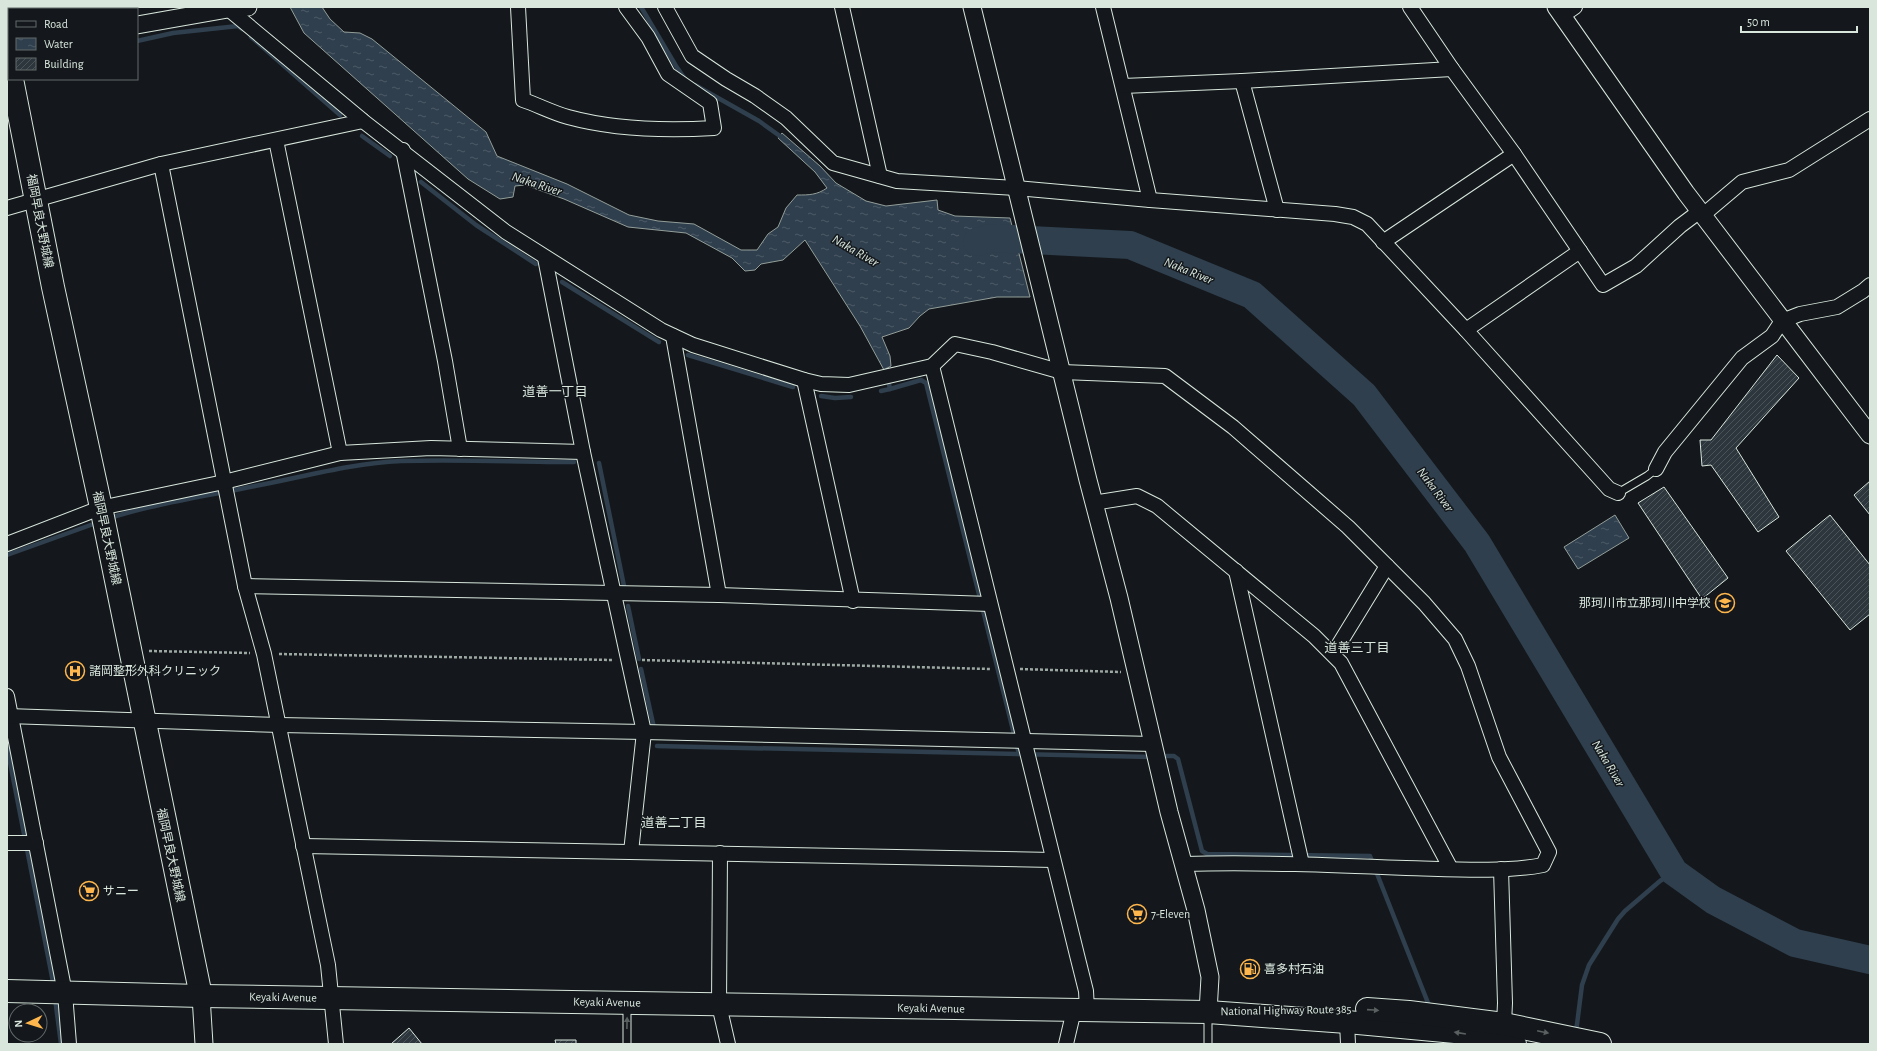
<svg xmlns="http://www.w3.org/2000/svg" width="1877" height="1051" font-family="'Alegreya Sans','Noto Sans JP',sans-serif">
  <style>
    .water { fill: url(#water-ripples); stroke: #939e99 }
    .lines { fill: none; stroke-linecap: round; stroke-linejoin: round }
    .stream { stroke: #2f3f4d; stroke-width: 4.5 }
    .river { stroke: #2f3f4d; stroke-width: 28 }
    .building { fill: url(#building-hatch); stroke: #d8e6dc }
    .service-casing { stroke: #d8e6dc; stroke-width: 9 }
    .minor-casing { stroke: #d8e6dc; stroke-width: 16 }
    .tertiary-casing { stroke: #d8e6dc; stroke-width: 19 }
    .primary-casing { stroke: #d8e6dc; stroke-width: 24 }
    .trunk-casing { stroke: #d8e6dc; stroke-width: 24 }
    .path { stroke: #9da8a2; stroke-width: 2.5; stroke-dasharray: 3 2; stroke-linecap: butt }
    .service { stroke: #14181c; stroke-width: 7 }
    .minor { stroke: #14181c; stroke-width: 14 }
    .tertiary { stroke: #14181c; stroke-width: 17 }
    .primary { stroke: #14181c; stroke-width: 22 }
    .trunk { stroke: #14181c; stroke-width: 22 }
    .oneway { fill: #59605f }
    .labels { text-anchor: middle; stroke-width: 3; stroke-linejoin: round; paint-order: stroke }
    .street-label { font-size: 12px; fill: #d8e6dc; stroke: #14181c }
    .poi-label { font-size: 12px; fill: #d8e6dc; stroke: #14181c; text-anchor: start }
    .water-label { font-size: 13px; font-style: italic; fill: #d8e6dc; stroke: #14181c }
    .neighbourhood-label { font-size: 13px; fill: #d8e6dc; stroke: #14181c }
  </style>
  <defs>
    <pattern id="water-ripples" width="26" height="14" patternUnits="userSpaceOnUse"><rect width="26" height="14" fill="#2f3f4d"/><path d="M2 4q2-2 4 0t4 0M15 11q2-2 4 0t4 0" fill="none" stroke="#4c5b66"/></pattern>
    <pattern id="building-hatch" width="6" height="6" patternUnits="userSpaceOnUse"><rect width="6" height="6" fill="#2c363c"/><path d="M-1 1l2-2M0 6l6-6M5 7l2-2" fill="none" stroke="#4a5358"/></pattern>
  </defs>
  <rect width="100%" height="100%" fill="#14181c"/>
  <g class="water">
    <path d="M 290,7 L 322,7 L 330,19 L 344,32 L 360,33 L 372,39 L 486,132 L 497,156 L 567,184 L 629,215 L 658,221 L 694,224 L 741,250 L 757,250 L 768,234 L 778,227 L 786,208 L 797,195 C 809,195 817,195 827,188 L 815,172 L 778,138 L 782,133 L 820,166 L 836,183 L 866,201 L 886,206 L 937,200 L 938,210 L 955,216 L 1010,218 L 1030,297 L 997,297 L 929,309 L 920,316 L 909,328 L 882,337 L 890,356 L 891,366 L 884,370 L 860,326 L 805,240 L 783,260 L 761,264 L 755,270 L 745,271 L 732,258 L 686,233 L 628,227 L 564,199 L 525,185 L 515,186 L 513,197 L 500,199 L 468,179 L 304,33 Z"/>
    <polygon points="1615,515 1629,538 1578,569 1564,547"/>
  </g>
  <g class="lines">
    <g class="stream">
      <polyline points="641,7 676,66 685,79"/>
      <polyline points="251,37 340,115"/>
      <polyline points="137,41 173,33 238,26 242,29"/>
      <polyline points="695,85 759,121 784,139"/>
      <polyline points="362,136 390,156"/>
      <polyline points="421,182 476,225 536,264"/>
      <polyline points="562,282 659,342"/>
      <polyline points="688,355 793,387"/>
      <polyline points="889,384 890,389 921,380 926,383 1019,754"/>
      <polyline points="881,391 890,389"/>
      <polyline points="821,396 835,398 851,397"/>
      <polyline points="599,463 624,586"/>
      <path d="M 110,518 C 157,503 207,496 255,486 C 303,477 352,463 401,461 C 459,459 517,462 574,462"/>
      <polyline points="7,555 99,522"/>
      <polyline points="628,606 639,659"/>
      <polyline points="641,669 654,728"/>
      <polyline points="657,746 1152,757"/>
      <polyline points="7,747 54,987"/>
      <polyline points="1160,756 1174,756 1178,759 1202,851 1207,854 1370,856 1430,1008"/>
      <polyline points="55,998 61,1044"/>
      <polyline points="1576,1032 1582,985 1589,965 1618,919 1625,911 1660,881 1674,872"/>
    </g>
    <polyline class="river" points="977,242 991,238 1130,245 1252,295 1364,395 1477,543 1674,872 1713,900 1795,943 1870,960"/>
  </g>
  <g class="building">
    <polygon points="1777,355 1799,378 1736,448 1779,517 1758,532 1711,465 1702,466 1700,440 1711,440"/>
    <polygon points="1870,481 1870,515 1854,495"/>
    <polygon points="1664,487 1728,578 1702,599 1638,503"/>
    <polygon points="1830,515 1870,565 1870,614 1850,630 1786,551"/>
    <polygon points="409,1028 422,1044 391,1044"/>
    <polygon points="555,1040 576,1040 576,1044 556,1044"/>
  </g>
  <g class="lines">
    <g class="service-casing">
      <g id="service">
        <polyline points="1618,493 1647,476 1656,469"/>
        <polyline points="627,1004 627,1044"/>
        <polyline points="1208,1014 1208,1044"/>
      </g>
    </g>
    <g class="minor-casing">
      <g id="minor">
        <path d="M 226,7 L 363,121 L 506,232 L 661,330 L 693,345 L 804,380 L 821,384 L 849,385 L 932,366 L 955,344 L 992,352 L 1062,372 L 1165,376 L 1233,427 L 1348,527 L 1424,603 L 1455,639 L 1468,666 L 1499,757 L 1549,852 L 1543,865 C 1501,873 1449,869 1406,868 C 1332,865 1258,862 1184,864"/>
        <path d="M 518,7 L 523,100 C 538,105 553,113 568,117 C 616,130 665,131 714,128 L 710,103 L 668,74 L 648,37 L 626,7"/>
        <polyline points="665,7 692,56 726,79 755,96 786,118 833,163 897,181 1016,188 1150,200 1335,214 1353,217 1367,224 1466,330"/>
        <polyline points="842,7 880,176"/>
        <polyline points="1103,7 1150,200"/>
        <polyline points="1410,7 1452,69 1514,154 1603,285 1636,266 1680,226 1700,211"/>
        <polyline points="1562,16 1575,7"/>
        <polyline points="1242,81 1277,210"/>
        <polyline points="1123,86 1242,81 1452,69"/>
        <polyline points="276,140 340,453"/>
        <polyline points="403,150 445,361 460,449"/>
        <polyline points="161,164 245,586 264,654 328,965 336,1044"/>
        <polyline points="7,208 161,164 363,121"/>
        <polyline points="1703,215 1742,182 1789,170 1870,119"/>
        <polyline points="1383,242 1514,154"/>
        <polyline points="1580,251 1466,330 1609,489 1618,493"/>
        <polyline points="545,258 583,452 644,732 631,852"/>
        <polyline points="673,336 719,595"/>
        <polyline points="932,366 1078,959 1086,991 1087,1010"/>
        <polyline points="804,380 853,601"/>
        <polyline points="1656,469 1665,452 1742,358 1772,336 1782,321 1800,314 1837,307 1863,291 1870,285"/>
        <polyline points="1093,503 1137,496 1157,506 1314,636 1341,663 1451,869"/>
        <polyline points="7,544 100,508 224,482 340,453 431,448 583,452"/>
        <polyline points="1236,571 1302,864"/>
        <polyline points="245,586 719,595 990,604"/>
        <polyline points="1333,654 1387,566"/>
        <polyline points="7,696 65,993 69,1044"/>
        <polyline points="7,716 280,725 644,732 1153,744"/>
        <polyline points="7,843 36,843"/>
        <polyline points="303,846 1053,860"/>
        <polyline points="720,853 719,1005 728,1044"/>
        <polyline points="1501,869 1505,1003 1504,1024 1502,1032"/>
        <polyline points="1347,1022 1348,1044"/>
        <polyline points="1066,1044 1074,1010"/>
      </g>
    </g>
    <g class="tertiary-casing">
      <g id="tertiary">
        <polyline points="972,7 1088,480 1119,598 1169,812 1196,910 1210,977 1208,1012"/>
        <polyline points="1556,7 1686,193 1870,435"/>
        <polyline points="137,25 228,9 248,7"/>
        <polyline points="201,996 204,1044"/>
      </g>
    </g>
    <g class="primary-casing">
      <g id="primary">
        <polyline points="7,54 9,64"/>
        <polyline points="12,79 53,287 102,512 201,996"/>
      </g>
    </g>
    <g class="trunk-casing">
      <g id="trunk">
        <polyline points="7,991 201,996 1208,1012 1347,1022 1455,1032 1515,1044"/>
        <polyline points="1367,1009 1409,1012 1504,1024 1600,1044"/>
      </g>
    </g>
    <g class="path">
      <polyline points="149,651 250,653"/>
      <polyline points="279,654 613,660"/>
      <polyline points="642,660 991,669"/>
      <polyline points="1020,669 1121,672"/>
    </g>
    <use href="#service" class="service"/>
    <use href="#minor" class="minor"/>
    <use href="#tertiary" class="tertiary"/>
    <use href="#primary" class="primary"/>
    <use href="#trunk" class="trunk"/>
  </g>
  <defs><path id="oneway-solid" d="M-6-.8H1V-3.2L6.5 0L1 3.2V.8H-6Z"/></defs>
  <g class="oneway">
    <use href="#oneway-solid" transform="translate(1373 1010) rotate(4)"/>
    <use href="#oneway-solid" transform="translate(627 1023) rotate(-89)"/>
    <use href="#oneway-solid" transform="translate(1543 1032) rotate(12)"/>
    <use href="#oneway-solid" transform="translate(1460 1033) rotate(-171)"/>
  </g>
  <defs>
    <g id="school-ring" transform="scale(1)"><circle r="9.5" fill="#14181c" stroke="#ffb74d" stroke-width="1.5"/><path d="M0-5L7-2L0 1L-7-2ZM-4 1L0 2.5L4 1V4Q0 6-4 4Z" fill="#ffb74d"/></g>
    <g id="hospital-ring" transform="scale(1)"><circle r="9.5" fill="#14181c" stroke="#ffb74d" stroke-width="1.5"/><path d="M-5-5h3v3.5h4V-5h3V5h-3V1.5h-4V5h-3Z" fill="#ffb74d"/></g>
    <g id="supermarket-ring" transform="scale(1)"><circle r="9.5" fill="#14181c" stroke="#ffb74d" stroke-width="1.5"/><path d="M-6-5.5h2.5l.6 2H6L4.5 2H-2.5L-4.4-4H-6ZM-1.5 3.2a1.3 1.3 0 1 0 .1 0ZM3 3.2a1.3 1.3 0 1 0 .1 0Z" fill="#ffb74d"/></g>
    <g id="fuel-ring" transform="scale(1)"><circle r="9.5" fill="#14181c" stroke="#ffb74d" stroke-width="1.5"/><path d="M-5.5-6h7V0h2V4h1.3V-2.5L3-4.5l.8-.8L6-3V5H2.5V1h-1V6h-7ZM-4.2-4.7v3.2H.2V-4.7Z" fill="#ffb74d"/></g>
  </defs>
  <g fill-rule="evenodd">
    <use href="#school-ring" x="1725" y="603"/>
    <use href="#hospital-ring" x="75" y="671"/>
    <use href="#supermarket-ring" x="89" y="891"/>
    <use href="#supermarket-ring" x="1137" y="914"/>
    <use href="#fuel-ring" x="1250" y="969"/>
  </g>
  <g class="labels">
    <g class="street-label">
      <text transform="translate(40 221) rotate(79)" y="4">福岡早良大野城線</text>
      <text transform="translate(107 538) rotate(78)" y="4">福岡早良大野城線</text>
      <text transform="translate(171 855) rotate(78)" y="4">福岡早良大野城線</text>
      <text transform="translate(283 997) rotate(1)" y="4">Keyaki Avenue</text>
      <text transform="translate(607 1002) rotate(1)" y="4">Keyaki Avenue</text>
      <text transform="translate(931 1008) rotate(1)" y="4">Keyaki Avenue</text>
      <text transform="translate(1286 1010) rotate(-1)" y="4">National Highway Route 385</text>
    </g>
    <g class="poi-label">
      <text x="1711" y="607" text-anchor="end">那珂川市立那珂川中学校</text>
      <text x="89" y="675">諸岡整形外科クリニック</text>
      <text x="103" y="895">サニー</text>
      <text x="1151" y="918">7-Eleven</text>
      <text x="1264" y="973">喜多村石油</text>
    </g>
    <g class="water-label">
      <text transform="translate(537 183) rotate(18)" y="5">Naka River</text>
      <text transform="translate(856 250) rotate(30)" y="5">Naka River</text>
      <text transform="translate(1189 270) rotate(22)" y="5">Naka River</text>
      <text transform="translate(1436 489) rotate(53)" y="5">Naka River</text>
      <text transform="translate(1609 763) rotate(59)" y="5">Naka River</text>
    </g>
    <g class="neighbourhood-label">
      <text x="555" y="396">道善一丁目</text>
      <text x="1357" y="652">道善三丁目</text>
      <text x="674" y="827">道善二丁目</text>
    </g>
  </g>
  <rect width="1877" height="1051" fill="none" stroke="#d8e6dc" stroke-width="16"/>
  <rect x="8" y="8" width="130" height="72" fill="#14181c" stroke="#626a69"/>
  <rect x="16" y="21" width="20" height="6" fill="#14181c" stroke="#626a69"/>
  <text x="44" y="28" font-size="12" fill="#d8e6dc">Road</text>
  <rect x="16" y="38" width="20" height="12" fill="url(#water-ripples)" stroke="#626a69"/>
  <text x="44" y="48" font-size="12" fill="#d8e6dc">Water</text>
  <rect x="16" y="58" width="20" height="12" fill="url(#building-hatch)" stroke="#626a69"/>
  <text x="44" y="68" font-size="12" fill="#d8e6dc">Building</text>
  <g transform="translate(28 1023) rotate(266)"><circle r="19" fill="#14181c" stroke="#626a69"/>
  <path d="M0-3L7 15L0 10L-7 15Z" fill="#ffb74d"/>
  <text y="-6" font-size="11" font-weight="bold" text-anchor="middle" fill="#d8e6dc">N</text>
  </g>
  <path d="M1741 26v6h116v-6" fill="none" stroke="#d8e6dc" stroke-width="2"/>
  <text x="1747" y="26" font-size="12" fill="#d8e6dc" stroke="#14181c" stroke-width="3" paint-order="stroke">50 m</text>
</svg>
